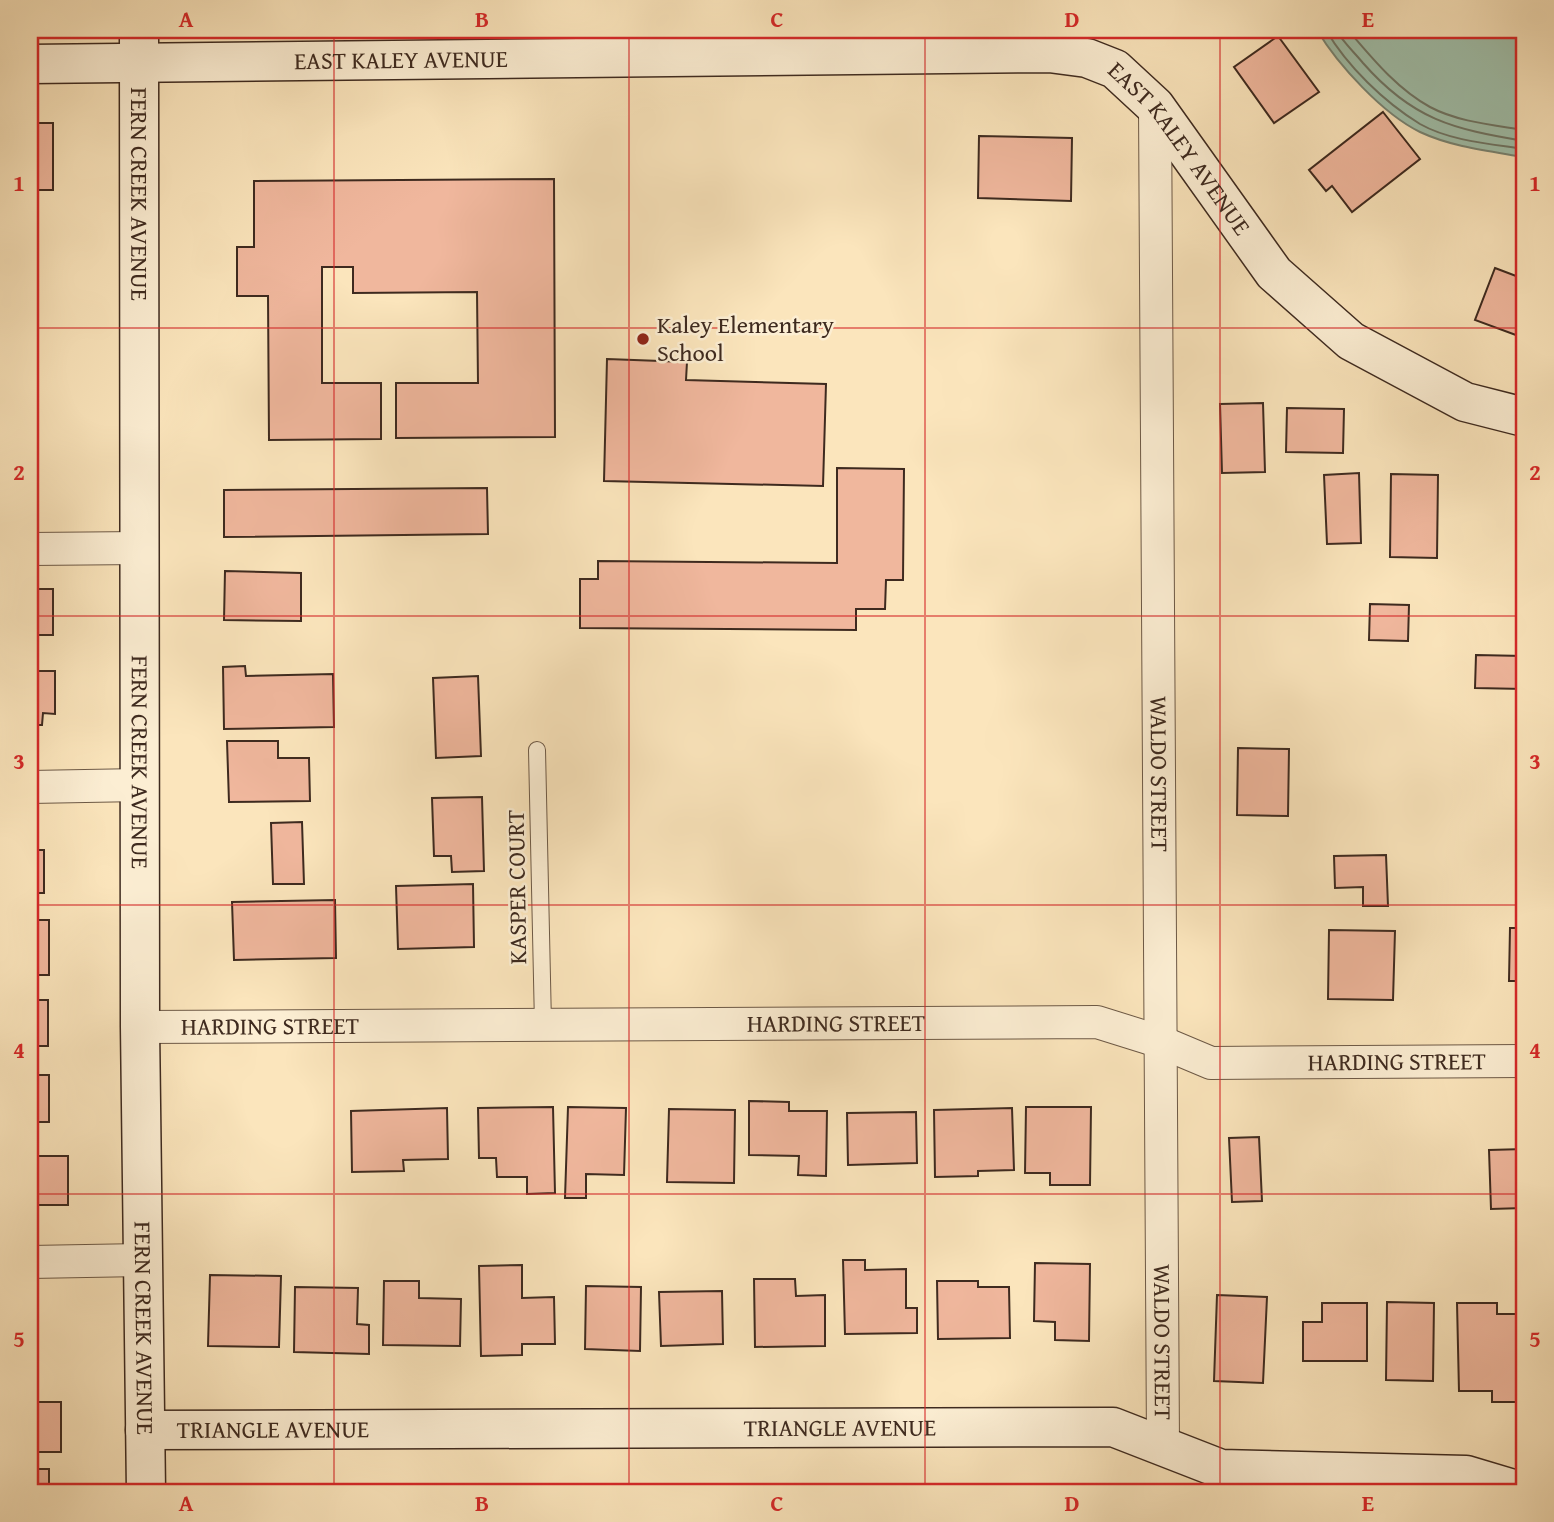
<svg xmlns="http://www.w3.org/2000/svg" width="1554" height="1522" font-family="'Gentium Book Plus',serif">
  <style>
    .water { fill: #a0c0ab; stroke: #798473; stroke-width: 2 }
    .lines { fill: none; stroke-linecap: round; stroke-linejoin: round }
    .shore { stroke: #6f7565; stroke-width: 2 }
    .building { fill: #f0b79d; stroke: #3e2a1f; stroke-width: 2 }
    .lane-casing { stroke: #6d5946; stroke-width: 18 }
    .street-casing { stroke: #6d5946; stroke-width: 34 }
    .secondary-casing { stroke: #3e2a1f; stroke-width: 41 }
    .lane { stroke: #fceed3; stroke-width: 16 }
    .street { stroke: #fceed3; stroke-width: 32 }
    .secondary { stroke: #fceed3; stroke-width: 38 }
    .grid { fill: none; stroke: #d62828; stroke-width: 2; stroke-opacity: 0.55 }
    .poi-dot { fill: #8f2418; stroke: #fceed3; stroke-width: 2.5 }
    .labels { text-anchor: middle; stroke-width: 5; stroke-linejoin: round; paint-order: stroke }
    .street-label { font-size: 24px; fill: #3e2a1f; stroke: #fceed3 }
    .poi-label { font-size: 24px; fill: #3e2a1f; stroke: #fceed3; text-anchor: start }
    .neatline { fill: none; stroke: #d62828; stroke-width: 2.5 }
    .grid-label { font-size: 23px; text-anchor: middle; font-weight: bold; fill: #d62828 }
  </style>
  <rect width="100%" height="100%" fill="#fbe5bc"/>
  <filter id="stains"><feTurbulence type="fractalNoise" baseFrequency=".00286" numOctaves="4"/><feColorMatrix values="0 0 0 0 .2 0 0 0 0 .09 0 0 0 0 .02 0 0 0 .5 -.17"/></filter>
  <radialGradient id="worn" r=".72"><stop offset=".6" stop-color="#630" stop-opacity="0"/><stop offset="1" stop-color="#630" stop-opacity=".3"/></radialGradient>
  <path class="water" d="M 1317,30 L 1524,30 L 1524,157 C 1489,151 1452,147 1420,132 C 1383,114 1338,65 1317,30 Z"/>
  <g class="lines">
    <g class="shore">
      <path d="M 1326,30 C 1347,66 1384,102 1420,124 C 1450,141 1491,144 1524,149"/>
      <path d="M 1336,30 C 1343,42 1354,52 1363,63 C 1413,120 1453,129 1524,141"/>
      <path d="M 1348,30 C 1372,58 1397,89 1430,107 C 1458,122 1494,125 1524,130"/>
    </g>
  </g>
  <g class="building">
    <polygon points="1278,36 1319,92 1274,123 1234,67"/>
    <polygon points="1383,112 1420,159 1352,212 1332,186 1326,191 1309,170"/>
    <rect x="30" y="123" width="23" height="67"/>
    <polygon points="979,136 1072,138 1071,201 978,198"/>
    <polygon points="554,179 555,437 396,438 396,383 478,383 477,292 353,293 353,267 322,267 322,383 381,383 381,439 269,440 268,296 237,296 237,247 254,247 254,181"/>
    <polygon points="1495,268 1524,279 1524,338 1475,320"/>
    <polygon points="607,359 687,362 686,380 826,384 823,486 604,481"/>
    <polygon points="1263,403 1265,472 1222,473 1220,404"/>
    <polygon points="1287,408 1344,409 1343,453 1286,452"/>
    <polygon points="837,468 904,469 903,580 886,580 885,609 856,609 856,630 580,628 580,579 598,579 598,561 837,563"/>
    <polygon points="1359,473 1361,543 1327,544 1324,475"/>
    <polygon points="1391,474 1438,475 1437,558 1390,557"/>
    <polygon points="487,488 488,534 224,537 224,490"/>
    <polygon points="225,571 301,573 301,621 224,620"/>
    <rect x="30" y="589" width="23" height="46"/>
    <polygon points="1370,604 1409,605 1408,641 1369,640"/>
    <polygon points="1476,655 1524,656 1524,689 1475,688"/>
    <polygon points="245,666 246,676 333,674 334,727 224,729 223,667"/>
    <polygon points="30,671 55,671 55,714 43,713 42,725 30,725"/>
    <polygon points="478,676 481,756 436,758 433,678"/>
    <polygon points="227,741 278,741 278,758 309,758 310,801 229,802"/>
    <polygon points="1238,748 1289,749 1288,816 1237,815"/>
    <polygon points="482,797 484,871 452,872 451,856 434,856 432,798"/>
    <polygon points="302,822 304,884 273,884 271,823"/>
    <rect x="30" y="850" width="14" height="43"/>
    <polygon points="1386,855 1388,906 1363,906 1363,887 1335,888 1334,856"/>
    <polygon points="473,884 474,947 398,949 396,886"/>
    <polygon points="335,900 336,958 234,960 232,902"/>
    <rect x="30" y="920" width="19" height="55"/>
    <polygon points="1510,928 1524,928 1524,981 1509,981"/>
    <polygon points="1329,930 1395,931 1393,1000 1328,999"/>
    <rect x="30" y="1000" width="18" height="46"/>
    <rect x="30" y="1075" width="19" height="47"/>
    <polygon points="749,1101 789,1102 789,1111 827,1111 826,1176 798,1175 799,1156 749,1155"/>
    <polygon points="553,1107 555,1193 527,1194 527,1177 497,1177 496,1158 479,1158 478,1108"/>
    <polygon points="568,1107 626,1108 624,1175 586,1174 586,1198 565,1198"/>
    <polygon points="1026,1107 1091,1107 1090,1185 1050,1185 1050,1173 1025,1173"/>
    <polygon points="447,1108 448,1159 403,1160 404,1171 352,1172 351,1111"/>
    <polygon points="1012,1108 1014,1170 978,1171 978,1176 935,1177 934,1110"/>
    <polygon points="669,1109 735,1110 734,1183 667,1182"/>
    <polygon points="916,1112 917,1163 848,1165 847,1113"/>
    <polygon points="1259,1137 1262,1201 1232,1202 1229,1138"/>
    <polygon points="1524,1149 1524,1208 1491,1209 1489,1150"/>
    <rect x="30" y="1156" width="38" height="49"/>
    <polygon points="843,1260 865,1260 865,1270 906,1269 906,1308 917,1308 917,1333 845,1334"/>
    <polygon points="1035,1263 1090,1264 1089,1341 1055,1340 1055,1322 1034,1321"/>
    <polygon points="522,1265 522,1298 554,1297 555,1344 522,1344 522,1355 481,1356 479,1266"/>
    <polygon points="210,1275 281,1276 279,1347 208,1346"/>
    <polygon points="754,1279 795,1279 796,1296 825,1295 825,1346 755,1347"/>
    <polygon points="384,1281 419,1281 419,1298 461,1299 460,1346 383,1345"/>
    <polygon points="937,1281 978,1281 978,1287 1009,1287 1010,1338 938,1339"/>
    <polygon points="586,1286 641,1287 640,1351 585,1349"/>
    <polygon points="295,1287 358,1288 357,1324 369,1325 369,1354 294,1352"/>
    <polygon points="722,1291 723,1344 661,1346 659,1292"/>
    <polygon points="1217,1295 1267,1297 1263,1383 1214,1381"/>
    <polygon points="1387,1302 1434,1303 1433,1381 1386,1380"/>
    <polygon points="1322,1303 1367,1303 1367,1361 1303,1361 1303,1322 1322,1322"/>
    <polygon points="1457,1303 1497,1303 1497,1314 1519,1314 1521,1402 1492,1402 1492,1391 1459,1391"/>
    <rect x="30" y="1402" width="31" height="50"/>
    <rect x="30" y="1469" width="19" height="23"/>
  </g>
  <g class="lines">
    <g class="lane-casing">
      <polyline id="lane" points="537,750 543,1024"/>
    </g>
    <g class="street-casing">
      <g id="street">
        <path id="s1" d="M 1155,106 L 1163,1444"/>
        <polyline points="30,549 141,548"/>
        <polyline points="30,787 140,785"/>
        <path id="s2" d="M 140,1027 L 1097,1022 L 1161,1042 L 1211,1063 L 1524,1061"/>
        <polyline points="30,1262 142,1260"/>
      </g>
    </g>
    <g class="secondary-casing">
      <g id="secondary">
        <path id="s3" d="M 139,30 L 140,1027 L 146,1492"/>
        <path id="s4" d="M 30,64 L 1049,53 L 1087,58 L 1115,69 L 1155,106 L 1274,273 L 1351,341 L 1465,402 L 1524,417"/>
        <path id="s5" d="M 145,1430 L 1113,1427 L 1221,1469 L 1466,1475 L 1523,1492"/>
      </g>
    </g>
    <use href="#lane" class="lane"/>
    <use href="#street" class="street"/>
    <use href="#secondary" class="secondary"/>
  </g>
  <path class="grid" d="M 334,30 L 334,1492M 629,30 L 629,1492M 925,30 L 925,1492M 1220,30 L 1220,1492M 30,328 L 1524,328M 30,616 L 1524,616M 30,905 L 1524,905M 30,1194 L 1524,1194"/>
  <circle class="poi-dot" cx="643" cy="339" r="7"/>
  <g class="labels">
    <g class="street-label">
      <text dy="8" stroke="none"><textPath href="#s4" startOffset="371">EAST KALEY AVENUE</textPath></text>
      <text dy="8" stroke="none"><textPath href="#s4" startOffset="1190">EAST KALEY AVENUE</textPath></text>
      <text dy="8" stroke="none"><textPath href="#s3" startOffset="164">FERN CREEK AVENUE</textPath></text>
      <text dy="8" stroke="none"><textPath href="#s3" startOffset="732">FERN CREEK AVENUE</textPath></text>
      <text dy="8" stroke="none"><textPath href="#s1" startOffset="668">WALDO STREET</textPath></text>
      <text transform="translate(517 887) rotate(-91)" y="8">KASPER COURT</text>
      <text dy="8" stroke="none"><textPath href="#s2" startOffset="696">HARDING STREET</textPath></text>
      <text dy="8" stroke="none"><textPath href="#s2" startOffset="130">HARDING STREET</textPath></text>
      <text dy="8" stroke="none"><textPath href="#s2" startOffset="1264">HARDING STREET</textPath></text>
      <text dy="8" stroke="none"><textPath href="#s3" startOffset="1298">FERN CREEK AVENUE</textPath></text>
      <text dy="8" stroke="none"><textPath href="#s1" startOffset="1236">WALDO STREET</textPath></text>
      <text dy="8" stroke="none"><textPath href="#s5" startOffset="695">TRIANGLE AVENUE</textPath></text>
      <text dy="8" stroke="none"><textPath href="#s5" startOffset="128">TRIANGLE AVENUE</textPath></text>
    </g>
    <g class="poi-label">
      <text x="657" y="333">Kaley Elementary<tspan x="657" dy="28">School</tspan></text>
    </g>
  </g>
  <rect width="1554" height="1522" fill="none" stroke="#fbe5bc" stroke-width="77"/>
  <rect x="38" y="38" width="1478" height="1446" class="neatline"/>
  <g class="grid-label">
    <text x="186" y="27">A</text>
    <text x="482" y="27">B</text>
    <text x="777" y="27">C</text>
    <text x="1072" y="27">D</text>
    <text x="1368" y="27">E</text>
    <text x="19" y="191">1</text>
    <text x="1535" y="191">1</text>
    <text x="19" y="480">2</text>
    <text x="1535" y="480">2</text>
    <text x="19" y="769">3</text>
    <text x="1535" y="769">3</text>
    <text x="19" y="1058">4</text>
    <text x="1535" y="1058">4</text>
    <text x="19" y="1347">5</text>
    <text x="1535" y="1347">5</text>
    <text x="186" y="1511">A</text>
    <text x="482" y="1511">B</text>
    <text x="777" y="1511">C</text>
    <text x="1072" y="1511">D</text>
    <text x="1368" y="1511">E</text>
  </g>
  <rect width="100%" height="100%" filter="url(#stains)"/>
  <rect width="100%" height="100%" fill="url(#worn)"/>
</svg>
